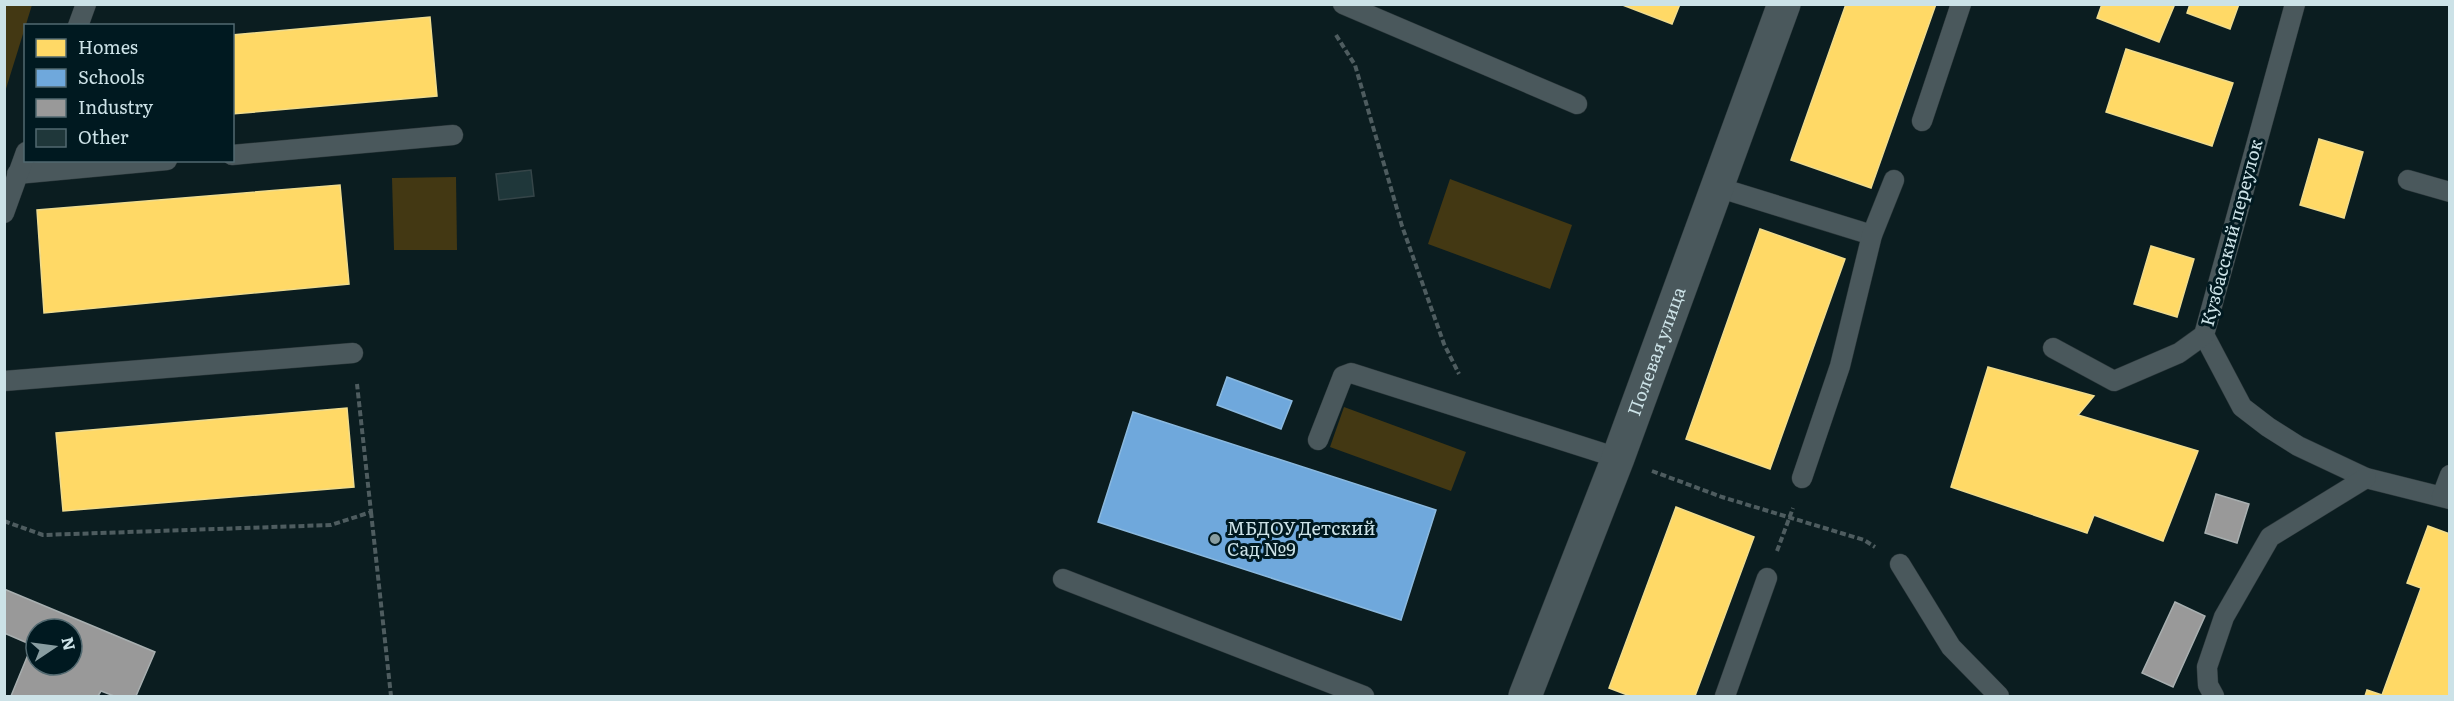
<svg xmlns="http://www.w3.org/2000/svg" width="2454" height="701" font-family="Literata,serif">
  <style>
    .green { fill: #433813 }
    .homes { fill: #ffd966; stroke: #f0dc8d; stroke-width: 1.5 }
    .schools { fill: #6fa8dc; stroke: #8bb9df; stroke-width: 1.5 }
    .industry { fill: #999; stroke: #a8afb0; stroke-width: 1.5; fill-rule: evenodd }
    .building { fill: #1f373a; stroke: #354548; stroke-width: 1.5 }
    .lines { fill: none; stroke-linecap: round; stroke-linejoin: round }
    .service-casing { stroke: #2b373a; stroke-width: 21 }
    .minor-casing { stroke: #2b373a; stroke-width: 34 }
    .path { stroke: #4e5c5f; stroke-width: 4; stroke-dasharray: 6 3; stroke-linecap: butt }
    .service { stroke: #4a585c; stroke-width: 20 }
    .minor { stroke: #4a585c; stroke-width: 33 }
    .poi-dot { fill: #889da1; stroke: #001920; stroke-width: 2 }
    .labels { text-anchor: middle; stroke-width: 6; stroke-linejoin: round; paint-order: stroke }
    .street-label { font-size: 18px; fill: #cce2e7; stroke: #001920 }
    .poi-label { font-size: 18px; fill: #cce2e7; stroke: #001920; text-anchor: start }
  </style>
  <rect width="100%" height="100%" fill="#0b1d20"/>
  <g class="green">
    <polygon points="5,4 32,5 5,92 4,5"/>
    <polygon points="456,177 457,250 394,250 392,178"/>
    <polygon points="1450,179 1572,225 1550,289 1428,244"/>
    <polygon points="1344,407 1466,452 1451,491 1330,447"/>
  </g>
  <g class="homes">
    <polygon points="1620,4 1680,4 1672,24"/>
    <polygon points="1846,4 1936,4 1871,188 1791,160"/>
    <polygon points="2102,4 2170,4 2174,6 2159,42 2097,18"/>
    <polygon points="2190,4 2239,4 2230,29 2187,13"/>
    <polygon points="430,17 437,96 232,114 232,35"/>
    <polygon points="2126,49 2233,83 2212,146 2106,112"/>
    <polygon points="2319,139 2363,152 2344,218 2300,205"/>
    <polygon points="340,185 349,284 44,313 37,210"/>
    <polygon points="1760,229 1845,259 1770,469 1686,439"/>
    <polygon points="2151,246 2194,259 2177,317 2134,304"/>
    <polygon points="1988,367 2094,396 2078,415 2198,451 2163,541 2094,515 2087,533 1951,487"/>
    <polygon points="347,408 354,487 63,511 56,433"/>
    <polygon points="1676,507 1754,537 1695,696 1630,696 1609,688"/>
    <polygon points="2428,526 2450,534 2450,696 2365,696 2367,690 2382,695 2421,588 2407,583"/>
  </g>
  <g class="schools">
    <polygon points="1227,377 1292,401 1281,429 1217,405"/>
    <polygon points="1133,412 1436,510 1401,620 1098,522"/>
  </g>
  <g class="industry">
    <polygon points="2216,494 2249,504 2237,543 2205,533"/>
    <path d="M 4,589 L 155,652 L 136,696 L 114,696 L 101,691 L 98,696 L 11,696 L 32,645 L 4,633 ZM 36,629 L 72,629 L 72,665 L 36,665 Z"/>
    <polygon points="2175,602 2205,616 2173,687 2142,673"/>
  </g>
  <polygon class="building" points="531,170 534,196 499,200 496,174"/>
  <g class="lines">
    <g class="service-casing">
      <g id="service">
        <polyline points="1343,4 1577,104"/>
        <polyline points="2295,4 2204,335 2242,407 2268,427 2298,446 2366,478 2450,499"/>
        <polyline points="78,26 86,4"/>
        <polyline points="1922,121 1961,4"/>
        <polyline points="232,155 453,135"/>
        <polyline points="17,174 167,160"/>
        <polyline points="2408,180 2450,192"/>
        <polyline points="1717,187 1872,235"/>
        <polyline points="4,213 26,152"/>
        <polyline points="2053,348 2114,381 2179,353 2204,335"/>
        <polyline points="4,381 353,353"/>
        <polyline points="1318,440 1343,376 1351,373 1618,458"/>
        <polyline points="1802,478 1840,366 1872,235 1894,180"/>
        <polyline points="2442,496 2450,475"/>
        <polyline points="1900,564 1951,647 1999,696"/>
        <polyline points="1063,579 1364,696"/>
        <polyline points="1725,696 1767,578"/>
        <polyline points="2214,696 2208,685 2207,667 2224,617 2270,537 2366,478"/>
      </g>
    </g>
    <g class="minor-casing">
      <g id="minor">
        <path id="s1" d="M 1525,696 L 1618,458 L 1784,4"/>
      </g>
    </g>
    <g class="path">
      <polyline points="1336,35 1355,65 1402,226 1444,344 1459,374"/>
      <polyline points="1652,471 1722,497 1864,540 1875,547"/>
      <polyline points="371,512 391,696"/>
      <polyline points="4,521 43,535 331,525 371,512 357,384"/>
      <polyline points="1777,551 1793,508"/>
    </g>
    <use href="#service" class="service"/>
    <use href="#minor" class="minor"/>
  </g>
  <circle class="poi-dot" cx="1215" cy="539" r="6"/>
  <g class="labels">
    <g class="street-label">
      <text transform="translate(2232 233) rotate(-75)" y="6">Кузбасский переулок</text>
      <text dy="6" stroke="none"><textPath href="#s1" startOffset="369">Полевая улица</textPath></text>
    </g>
    <g class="poi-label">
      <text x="1227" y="535">МБДОУ Детский<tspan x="1227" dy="21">Сад №9</tspan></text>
    </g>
  </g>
  <rect width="2454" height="701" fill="none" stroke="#cce2e7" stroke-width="12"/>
  <rect x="24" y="24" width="210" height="138" fill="#001920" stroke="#526970" stroke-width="1.5"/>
  <rect x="36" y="39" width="30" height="18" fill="#ffd966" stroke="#526970" stroke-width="1.5"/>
  <text x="78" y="54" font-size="18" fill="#cce2e7">Homes</text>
  <rect x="36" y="69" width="30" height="18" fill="#6fa8dc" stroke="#526970" stroke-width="1.5"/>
  <text x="78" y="84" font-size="18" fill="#cce2e7">Schools</text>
  <rect x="36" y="99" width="30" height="18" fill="#999999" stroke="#526970" stroke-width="1.5"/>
  <text x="78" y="114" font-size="18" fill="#cce2e7">Industry</text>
  <rect x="36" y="129" width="30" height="18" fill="#1f373a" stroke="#526970" stroke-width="1.5"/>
  <text x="78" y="144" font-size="18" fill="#cce2e7">Other</text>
  <g transform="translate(54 647) rotate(77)"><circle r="28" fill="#001920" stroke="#526970" stroke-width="1.5"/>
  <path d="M0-4.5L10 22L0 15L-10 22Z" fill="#889da1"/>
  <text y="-9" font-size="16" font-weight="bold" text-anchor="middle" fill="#cce2e7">N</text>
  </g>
</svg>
